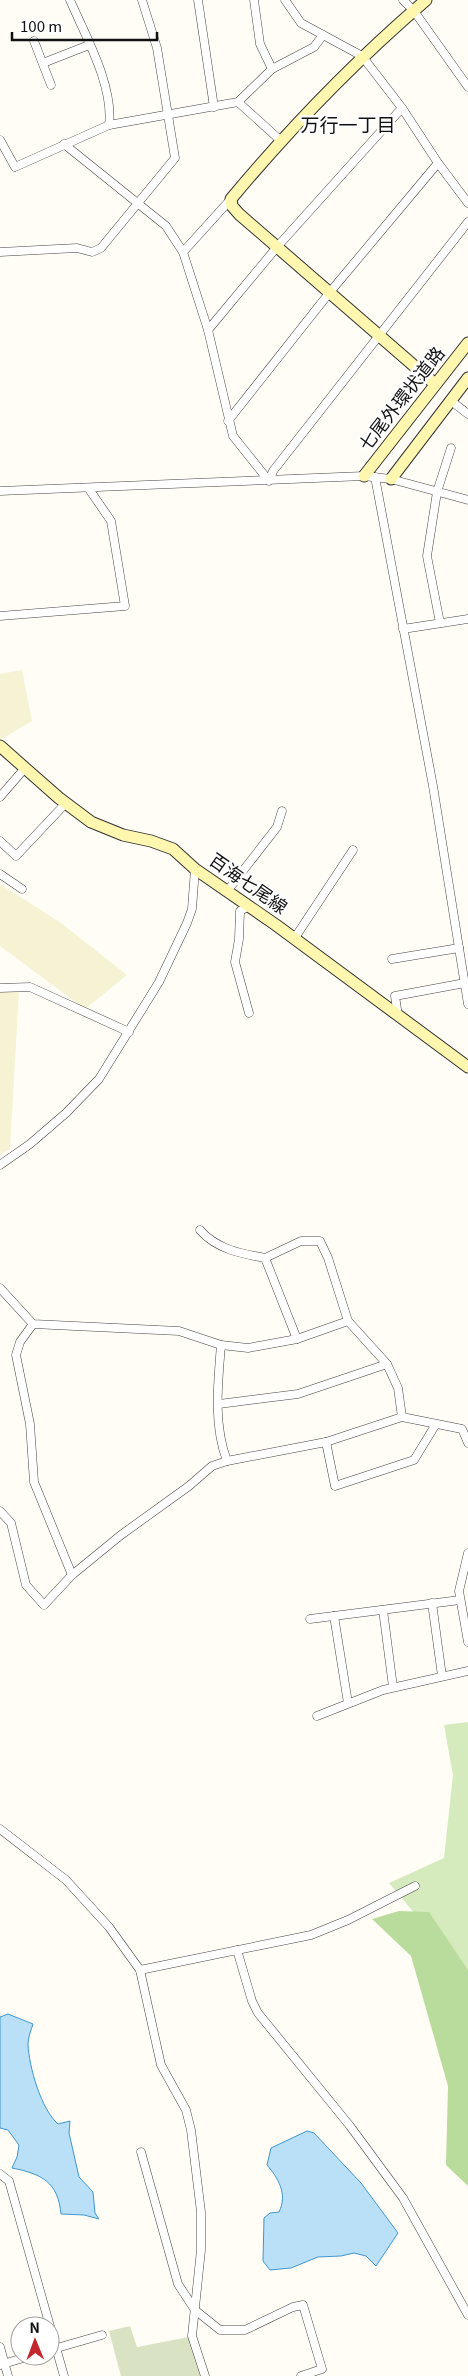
<svg xmlns="http://www.w3.org/2000/svg" width="468" height="2376" font-family="Georgia,'Noto Sans JP',serif">
  <style>
    .farmland { fill: #f6f3d4 }
    .green { fill: #d5ebbd }
    .forest { fill: #b9dc9c }
    .cemetery { fill: #d9e3c4 }
    .water { fill: #b9e0f7; stroke: #3f96cf }
    .lines { fill: none; stroke-linecap: round; stroke-linejoin: round }
    .street-casing { stroke: #444; stroke-width: 9 }
    .secondary-casing { stroke: #333; stroke-width: 13 }
    .street { stroke: #fff; stroke-width: 8 }
    .secondary { stroke: #fff6b0; stroke-width: 11 }
    .labels { text-anchor: middle; stroke-width: 5; stroke-linejoin: round; paint-order: stroke }
    .street-label { font-size: 18px; fill: #111; stroke: #fff }
    .neighbourhood-label { font-size: 19px; fill: #111; stroke: #fff }
  </style>
  <rect width="100%" height="100%" fill="#fffdf5"/>
  <g class="farmland">
    <polygon points="22,670 32,721 0,740 0,674"/>
    <polygon points="0,884 61,923 127,975 85,1009 0,946"/>
    <polygon points="19,991 10,1149 0,1154 0,992"/>
  </g>
  <polygon class="green" points="468,1722 468,1998 438,1941 389,1883 444,1858 453,1775 444,1725"/>
  <polygon class="forest" points="399,1911 429,1912 468,1970 468,2186 446,2165 448,2086 411,1956 372,1919"/>
  <polygon class="cemetery" points="130,2326 137,2347 189,2337 201,2376 121,2376 109,2331"/>
  <g class="water">
    <path d="M 8,2014 L 33,2024 C 31,2030 28,2038 28,2044 C 29,2067 41,2109 58,2124 L 70,2121 L 69,2133 L 79,2177 L 93,2192 L 95,2213 L 99,2219 L 84,2215 L 61,2214 C 58,2182 42,2174 12,2168 L 17,2157 L 19,2145 L 8,2130 L 0,2128 L 0,2017 Z"/>
    <path d="M 307,2131 L 314,2133 L 361,2183 L 398,2233 L 376,2266 L 366,2256 L 354,2253 L 341,2256 L 318,2257 L 291,2268 L 270,2270 L 263,2261 L 264,2218 L 270,2213 L 279,2212 C 288,2194 278,2178 267,2165 L 271,2148 Z"/>
  </g>
  <g class="lines">
    <g class="street-casing">
      <g id="street">
        <path d="M 70,0 C 85,35 114,86 109,125"/>
        <polyline points="198,0 214,107"/>
        <polyline points="254,0 260,44 272,69"/>
        <polyline points="285,0 301,23 362,56 402,108 438,163 468,203"/>
        <polyline points="403,0 414,11 468,87"/>
        <polyline points="34,41 51,85"/>
        <polyline points="43,63 89,45"/>
        <polyline points="238,102 272,69 314,47 323,35"/>
        <polyline points="0,140 15,167 109,125 238,102 280,140"/>
        <polyline points="64,144 166,226 183,252 208,330 233,436 269,481 273,471 468,222"/>
        <polyline points="0,252 77,248 92,252 101,248 175,158 157,48 142,0"/>
        <polyline points="183,252 231,199"/>
        <polyline points="208,330 277,247 402,108"/>
        <polyline points="450,400 468,414"/>
        <polyline points="228,421 330,292 438,163"/>
        <polyline points="375,477 433,786 468,1004"/>
        <polyline points="0,491 364,476 391,479 468,500"/>
        <polyline points="0,616 125,606 111,521 89,489"/>
        <polyline points="440,623 427,556 437,492 451,448"/>
        <polyline points="403,629 468,619"/>
        <polyline points="0,797 25,768"/>
        <polyline points="0,841 16,856 66,803"/>
        <polyline points="0,874 22,889"/>
        <polyline points="228,890 277,827 282,811"/>
        <polyline points="294,939 353,850"/>
        <polyline points="392,959 459,948"/>
        <polyline points="0,988 30,987 129,1032"/>
        <polyline points="249,1013 235,962 239,939 240,911 249,906"/>
        <polyline points="398,1016 395,996 465,983"/>
        <polyline points="0,1165 30,1144 66,1113 99,1079 159,982 187,923 192,909 195,869"/>
        <path d="M 200,1230 C 216,1249 242,1254 265,1258"/>
        <polyline points="0,1288 33,1324 179,1331 221,1345 248,1348 297,1339 348,1321"/>
        <polyline points="33,1324 20,1342 16,1355 30,1424 34,1482 72,1575"/>
        <polyline points="297,1339 265,1258 301,1241 320,1241 328,1258 348,1321 387,1364 398,1388 402,1417"/>
        <path d="M 221,1345 C 218,1383 213,1424 227,1461"/>
        <polyline points="219,1404 298,1394 387,1364"/>
        <polyline points="326,1442 335,1486 414,1460 436,1424"/>
        <polyline points="0,1511 11,1523 26,1585 44,1605 72,1575 121,1535 189,1486 212,1466 227,1461 326,1442 402,1417 462,1429 468,1443"/>
        <polyline points="468,1553 459,1591 468,1642"/>
        <polyline points="432,1603 442,1676"/>
        <polyline points="383,1610 393,1687"/>
        <polyline points="334,1616 348,1703"/>
        <polyline points="310,1619 460,1600"/>
        <polyline points="317,1716 383,1690 468,1671"/>
        <polyline points="0,1829 66,1880 109,1927 140,1970 161,2065 186,2110 191,2130 201,2212 201,2250 192,2336 205,2376"/>
        <polyline points="237,1950 252,2001 258,2013 350,2126 403,2198 468,2315"/>
        <polyline points="140,1970 311,1935 348,1920 415,1886"/>
        <polyline points="141,2152 178,2284 195,2310 220,2330 245,2330 293,2307 303,2305 322,2369 301,2376"/>
        <polyline points="0,2174 9,2181 64,2376"/>
        <polyline points="0,2347 8,2376"/>
        <polyline points="50,2350 102,2335"/>
        <polyline points="0,2365 30,2356"/>
      </g>
    </g>
    <g class="secondary-casing">
      <g id="secondary">
        <path d="M 426,0 C 355,61 291,127 231,199 L 232,206 L 239,214 L 435,384"/>
        <polyline points="364,476 468,343"/>
        <polyline points="391,479 468,378"/>
        <polyline points="0,746 59,798 91,822 123,835 151,841 173,849 195,869 276,925 468,1067"/>
      </g>
    </g>
    <use href="#street" class="street"/>
    <use href="#secondary" class="secondary"/>
  </g>
  <g class="labels">
    <g class="street-label">
      <text transform="translate(402 399) rotate(-52)" y="6">七尾外環状道路</text>
      <text transform="translate(248 884) rotate(35)" y="6">百海七尾線</text>
    </g>
    <g class="neighbourhood-label">
      <text x="348" y="132">万行一丁目</text>
    </g>
  </g>
  <g transform="translate(35 2341) rotate(359)"><circle r="24" fill="#ffffff" stroke="#a0a0a0"/>
  <path d="M0-4L9 19L0 12L-9 19Z" fill="#c4262e"/>
  <text y="-8" font-size="14" font-weight="bold" text-anchor="middle" fill="#111111">N</text>
  </g>
  <path d="M12 32v8h145v-8" fill="none" stroke="#111111" stroke-width="2.5"/>
  <text x="20" y="32" font-size="15" fill="#111111" stroke="#ffffff" stroke-width="4" paint-order="stroke">100 m</text>
</svg>
